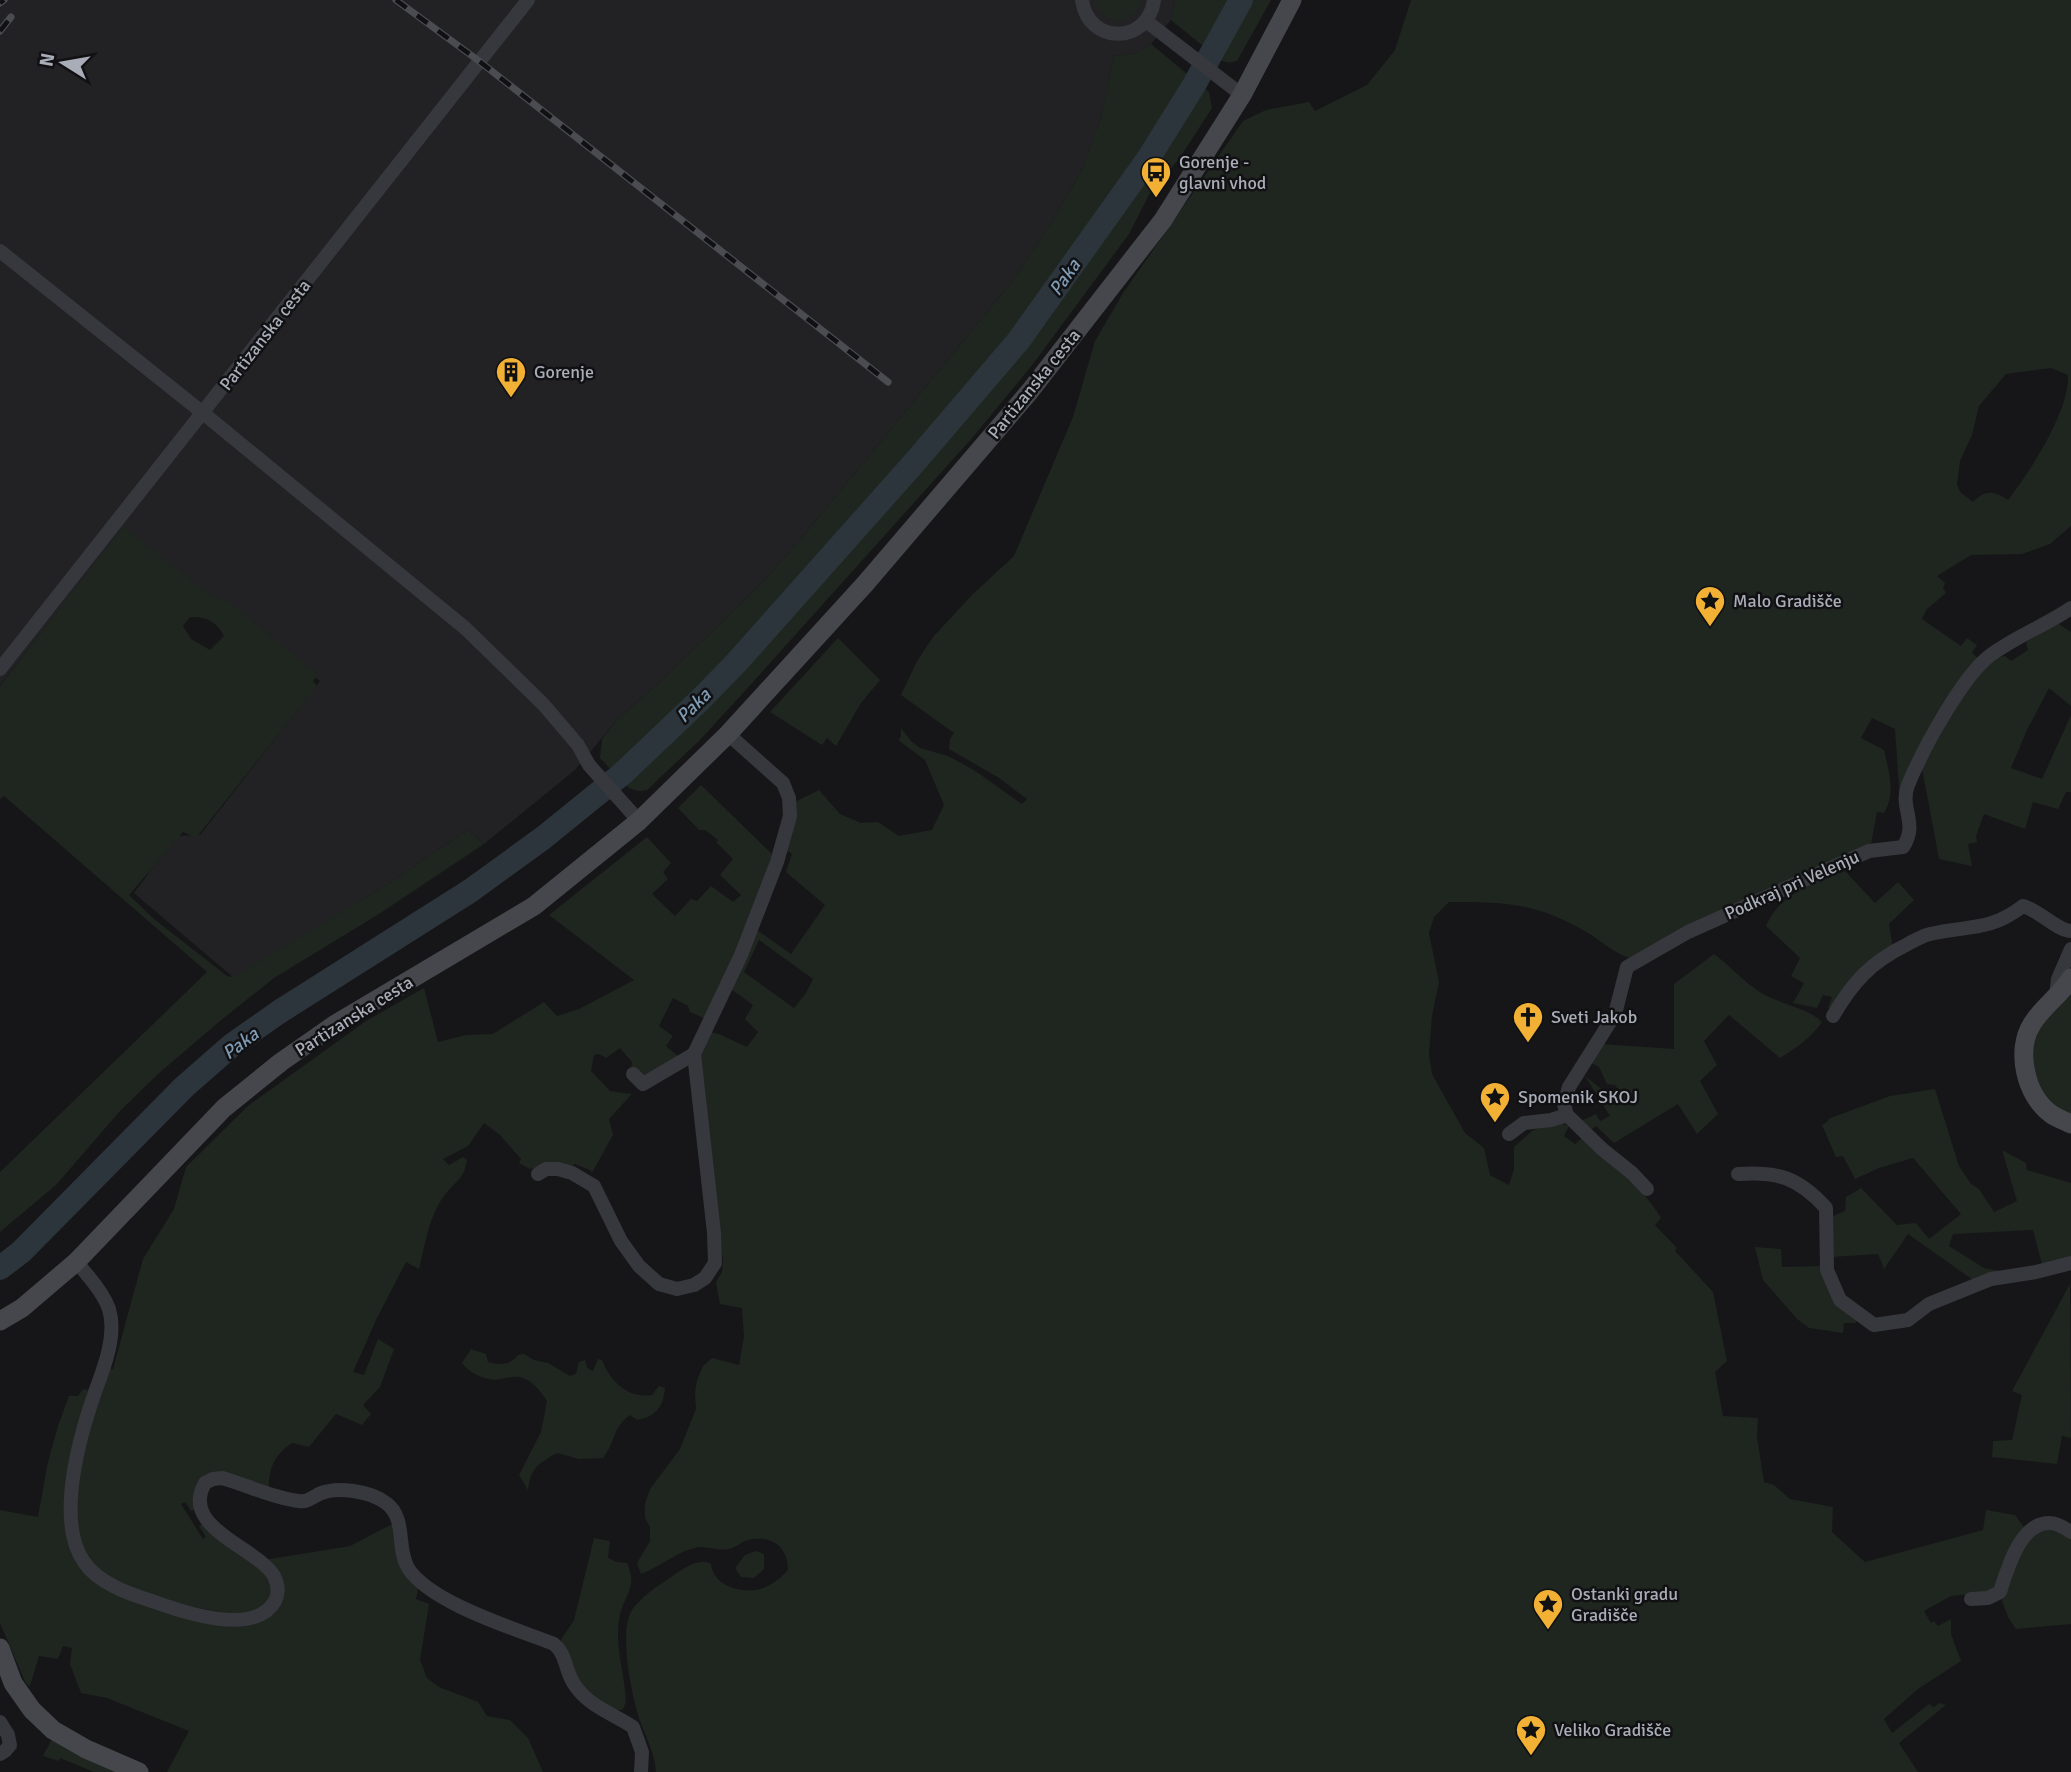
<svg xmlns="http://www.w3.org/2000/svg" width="2071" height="1772" font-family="Signika,sans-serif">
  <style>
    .built { fill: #222225 }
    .green { fill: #1e261f; fill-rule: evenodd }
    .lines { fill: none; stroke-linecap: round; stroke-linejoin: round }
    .river { stroke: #2c353c; stroke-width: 24 }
    .street { stroke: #37383d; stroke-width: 14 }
    .secondary { stroke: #45474d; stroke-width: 19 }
    .rail-casing { stroke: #4a4c52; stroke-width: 7 }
    .rail { stroke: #111113; stroke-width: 4.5; stroke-dasharray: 13; stroke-linecap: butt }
    .labels { text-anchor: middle; stroke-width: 5; stroke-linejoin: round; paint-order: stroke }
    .poi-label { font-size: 18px; fill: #a8adb8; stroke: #111113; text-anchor: start }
    .street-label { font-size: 18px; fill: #a8adb8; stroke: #111113 }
    .water-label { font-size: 19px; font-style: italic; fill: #7f9bb3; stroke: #111113 }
  </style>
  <rect width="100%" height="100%" fill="#161618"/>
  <polygon class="built" points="0,0 1175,0 1171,20 1151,44 1137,53 1114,56 1100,120 1082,170 1051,223 1011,283 804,535 763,582 662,680 617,720 575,770 484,844 468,830 388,884 234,978 134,893 176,836 200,835 320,681 123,530 0,685"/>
  <g class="green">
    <path d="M 1094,0 L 1141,0 C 1134,27 1101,26 1094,0 Z"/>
    <polygon points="1175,0 1236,0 1208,50 1171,20"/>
    <path d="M 1247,0 L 1271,0 L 1237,61 C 1228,64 1223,62 1215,56 Z"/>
    <path d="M 1411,0 L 2071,0 L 2071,526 L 2050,544 L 2022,554 L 1971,555 L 1937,576 L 1945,583 L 1943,588 L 1946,593 L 1927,609 L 1922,619 L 1961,646 L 1967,638 L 1977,645 L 1972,653 L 1979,659 L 1903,788 L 1899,788 L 1895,729 L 1872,718 L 1861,738 L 1884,750 C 1889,772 1896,793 1884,813 L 1877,812 L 1871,844 L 1633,959 C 1613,954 1599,938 1581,929 C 1533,902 1502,902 1449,902 L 1434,917 L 1429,933 L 1439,982 L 1432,1016 L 1429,1054 L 1432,1074 L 1465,1133 L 1484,1148 L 1490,1175 L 1509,1185 L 1514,1169 L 1514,1147 L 1532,1131 L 1557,1121 L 1569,1126 L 1564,1136 L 1575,1144 L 1584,1136 C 1614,1162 1639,1183 1661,1218 L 1655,1225 L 1677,1248 L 1675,1251 L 1713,1292 L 1727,1361 L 1715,1372 L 1723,1416 L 1758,1418 L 1757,1437 L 1764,1482 L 1774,1485 L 1790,1499 L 1833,1507 L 1832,1532 L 1865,1562 L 1983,1530 L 1986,1510 L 2015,1515 L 2026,1530 L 1996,1592 L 1951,1596 L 1924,1611 L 1931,1623 L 1934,1621 L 1938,1626 L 1951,1619 L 1951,1634 L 1961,1661 L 1918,1689 L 1884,1719 L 1892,1733 L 1929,1704 L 1934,1707 L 1939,1703 L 1946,1705 L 1899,1743 L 1918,1772 L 656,1772 C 655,1755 646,1737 640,1721 C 632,1696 618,1633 632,1610 C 641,1597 655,1588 668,1579 C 681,1571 696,1557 711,1564 C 713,1586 742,1594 760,1589 C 771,1586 781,1578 788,1570 C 788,1546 772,1535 748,1540 C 741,1542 736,1548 728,1549 C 719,1551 710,1547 701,1547 C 679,1549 661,1567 641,1574 L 637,1563 L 650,1541 L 650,1527 L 645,1518 L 645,1504 L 650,1489 L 680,1449 L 696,1409 L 695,1393 L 697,1380 L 703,1366 L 712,1358 L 739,1365 L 744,1337 L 742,1308 L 720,1304 L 716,1282 L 722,1272 L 723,1261 L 698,1061 L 710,1032 L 719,1034 L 747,1047 L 758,1032 L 745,1019 L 753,1005 L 728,987 L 757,930 L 791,954 L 825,905 L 786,872 L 792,854 L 783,848 L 795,802 L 819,790 L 840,814 L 861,823 L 878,822 L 899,836 L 932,830 L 944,805 L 925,760 L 898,740 L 901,737 L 901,728 L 911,741 L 920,748 L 948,756 L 974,770 L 1022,804 L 1027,799 L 999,778 L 949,749 L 950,739 L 954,733 L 901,695 L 917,661 L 933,637 L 972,595 L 1014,556 L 1073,417 L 1095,341 L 1123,293 L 1243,121 L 1266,110 L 1309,102 L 1315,111 L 1367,85 L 1395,50 ZM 2051,368 L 2068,375 C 2070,410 2030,472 2008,500 C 1993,490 1985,490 1973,502 L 1960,492 L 1957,484 L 1960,461 L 1972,435 L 1979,406 L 2006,374 ZM 759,940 L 813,979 L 806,993 L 794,1008 L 744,972 Z"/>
    <polygon points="1151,44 1192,78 1139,164 1044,300 981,380 747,643 709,683 614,773 600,758 602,739 617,720 662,680 763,582 804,535 1011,283 1051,223 1082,170 1100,120 1114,56 1137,53"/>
    <path d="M 1200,85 L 1209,92 L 1212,108 L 1179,159 L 1151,191 L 1129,234 L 1033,364 L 973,437 L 744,692 L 699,741 L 647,790 C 637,793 629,789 622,782 L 716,694 L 968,411 L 1050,309 L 1094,247 Z"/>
    <path d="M 123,527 L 217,600 L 221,596 L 318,674 L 313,681 L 317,686 L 196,838 L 183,832 L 129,895 L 154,919 L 227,976 L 233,977 L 388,884 L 468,830 L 484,844 L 379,914 L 274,978 L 220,1021 L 158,1074 L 120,1111 L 56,1185 L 0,1232 L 0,1172 L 207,972 L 4,796 L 0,799 L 0,686 ZM 190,617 C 206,616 217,622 224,636 L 210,650 L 191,639 L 183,626 Z"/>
    <polygon points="2057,623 2071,632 2071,706 2049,688 2027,730 2011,768 2042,779 2071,715 2071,792 2066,792 2058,809 2033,802 2025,829 1984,814 1976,836 1977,842 1968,844 1972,866 1939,859 1922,768 1957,705 1975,679 1995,658 2005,656 2011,661 2028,650 2026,642"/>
    <polygon points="838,638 880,680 861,703 836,746 827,738 822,745 770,712"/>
    <path d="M 701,785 L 772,854 L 749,929 L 706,1019 L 690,1012 L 688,1006 L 673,998 L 659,1026 L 673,1036 L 666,1046 L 679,1057 L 650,1080 L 631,1069 L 632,1062 L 620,1048 L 606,1058 L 599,1054 L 594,1055 L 591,1071 L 610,1091 L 632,1094 L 609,1119 L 613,1135 L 592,1173 L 590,1170 L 575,1164 L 571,1166 L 549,1164 L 530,1169 L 519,1163 L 521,1159 L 500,1135 L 484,1123 L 468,1146 L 443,1159 L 449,1165 L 463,1157 L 467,1160 C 464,1180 455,1181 444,1196 C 429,1216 425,1245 419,1269 L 406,1262 L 377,1318 L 353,1372 L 364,1375 L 378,1339 L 394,1349 L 380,1387 L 363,1405 L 371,1414 L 362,1425 L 336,1414 L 309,1447 L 292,1443 C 276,1454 269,1466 269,1486 L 264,1490 L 218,1474 L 198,1508 L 191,1511 L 185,1502 L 181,1504 L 203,1539 L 206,1537 L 199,1526 L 205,1523 L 241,1551 L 275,1583 L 270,1602 L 243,1617 L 145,1597 L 95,1569 L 76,1534 L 75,1503 L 80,1458 L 102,1369 L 113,1369 L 143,1259 L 174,1209 L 186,1167 L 249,1105 L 366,1021 L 424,988 L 438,1042 L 466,1035 L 493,1034 L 544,1002 L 557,1016 L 579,1009 L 634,980 L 549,915 L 647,837 L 671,863 L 663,872 L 668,879 L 652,894 L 675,916 L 691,899 L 697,901 L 711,886 L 733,902 L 741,895 L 720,875 L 733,859 L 716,842 L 718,840 L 705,830 L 699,830 L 678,808 Z"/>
    <path d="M 1845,871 L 1875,903 L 1898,882 L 1914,900 L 1889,924 L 1893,949 L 1832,1009 L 1828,1008 L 1832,997 L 1823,995 L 1817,1008 L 1793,1003 L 1804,983 L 1791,976 L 1800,958 L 1766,926 C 1780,893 1814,883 1845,871 Z"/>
    <path d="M 1714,954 C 1729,965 1742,980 1757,990 C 1776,1004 1807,1007 1822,1022 C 1811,1038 1796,1048 1780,1058 L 1729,1015 L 1704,1041 L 1717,1065 L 1700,1081 L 1718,1114 L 1697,1134 L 1678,1104 L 1614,1143 L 1596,1126 L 1590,1131 L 1581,1121 L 1596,1114 L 1600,1121 L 1610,1116 L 1585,1076 L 1609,1095 L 1618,1089 L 1615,1085 L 1607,1084 L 1599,1067 L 1591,1063 L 1601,1044 L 1674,1049 L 1674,984 Z"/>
    <polygon points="2071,989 2071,1119 2046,1099 2031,1065 2036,1026"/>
    <polygon points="1935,1089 1959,1166 1971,1184 1979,1189 1994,1212 2017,1201 2002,1150 2026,1163 2027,1170 2071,1183 2071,1259 2042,1264 2033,1230 1953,1234 1949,1246 1984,1268 2004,1272 1973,1280 1908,1234 1884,1269 1878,1254 1831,1257 1833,1216 1845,1211 1846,1197 1861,1188 1897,1225 1916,1223 1929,1239 1961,1214 1913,1158 1879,1168 1855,1179 1843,1156 1836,1157 1822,1125 1828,1121 1828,1119 1890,1096"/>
    <polygon points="1755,1247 1781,1249 1782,1267 1825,1266 1858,1317 1856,1323 1844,1323 1843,1333 1809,1328 1797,1319 1763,1280"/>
    <polygon points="2070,1284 2071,1438 2062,1436 2057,1464 1992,1457 1993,1441 2012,1440 2022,1395 2012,1391"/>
    <path d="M 471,1349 L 486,1354 L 488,1362 C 499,1365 510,1366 518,1355 L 524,1354 L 534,1360 L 548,1363 L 570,1376 L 576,1374 L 579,1362 L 585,1360 L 587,1368 L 593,1371 L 598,1359 L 602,1360 C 610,1381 628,1399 652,1395 L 659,1386 L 665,1388 C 663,1408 656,1416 637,1420 L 630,1415 C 613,1426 615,1444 603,1458 L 579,1459 L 557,1453 C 538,1464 531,1467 528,1490 L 519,1475 L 541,1432 L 547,1401 C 541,1392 534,1382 523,1378 C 517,1375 508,1378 501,1379 C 488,1382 470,1374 462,1363 Z"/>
    <polygon points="83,1389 88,1390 73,1448 68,1504 87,1572 218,1621 278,1603 264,1560 350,1546 394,1523 419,1585 416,1599 429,1604 420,1660 427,1678 439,1687 478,1702 487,1716 510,1720 528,1738 543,1772 167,1772 189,1731 107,1698 81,1693 70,1664 72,1648 63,1646 58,1659 39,1656 30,1686 26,1684 0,1623 0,1510 38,1517 48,1462 58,1426 69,1396 78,1396"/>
    <polygon points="2049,1529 2071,1536 2071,1624 2016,1629 2008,1617 2001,1598 2015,1557 2036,1533"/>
    <path d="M 594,1538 L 610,1541 L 608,1558 L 616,1562 L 627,1563 C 639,1590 622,1596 619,1620 C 615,1648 625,1674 626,1702 L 623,1709 L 616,1711 L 586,1693 L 559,1643 L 574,1620 Z"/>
    <polygon points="756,1551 764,1554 764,1569 754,1578 741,1577 735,1568 745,1555"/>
    <polygon points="53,1737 121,1772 94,1772 60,1758 59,1761 43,1756"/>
  </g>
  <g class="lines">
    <polyline class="river" points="0,1268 21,1252 184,1087 232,1045 279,1012 470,891 543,838 622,774 700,700 737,662 914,463 1019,340 1148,159 1194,85 1241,0"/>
    <g class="street">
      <path d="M 1082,0 C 1088,45 1148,45 1154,0"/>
      <polyline points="1146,21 1242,95"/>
      <polyline points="0,251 203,413 465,628 543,704 578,745 589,765 639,821"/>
      <polyline points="0,669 528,0"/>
      <polyline points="2056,996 2058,979 2071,949"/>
      <path d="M 1833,1016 C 1852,983 1871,962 1906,945 C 1913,941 1922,936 1930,934 C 1968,925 1989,932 2023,906 C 2040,911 2058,931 2071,931"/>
      <polyline points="633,1074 643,1084 694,1054"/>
      <polyline points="1509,1134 1524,1123 1551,1120 1567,1115"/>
      <polyline points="538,1174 546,1169 558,1169 572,1173 594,1186 621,1241 639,1266 659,1284 677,1289 694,1285 705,1278 715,1263 714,1233 694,1054 741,955 777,862 790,816 789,798 783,783 728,734"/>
      <path d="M 1738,1174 C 1778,1171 1799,1178 1826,1208 L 1827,1270 L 1840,1300 L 1874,1325 L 1908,1320 L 1929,1304 L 1991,1279 L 2036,1272 L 2071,1263"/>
      <path d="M 1647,1189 L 1632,1173 L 1602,1149 L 1567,1115 L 1564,1104 L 1569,1087 L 1615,1014 L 1627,967 L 1688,932 L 1869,851 L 1903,847 C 1919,823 1899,808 1908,785 C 1922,751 1963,674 1992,654 C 2017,636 2046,625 2071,608"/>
      <path d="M 76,1262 C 88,1275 103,1292 109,1309 C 117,1335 104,1368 95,1392 C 80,1435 55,1521 84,1562 C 98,1583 129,1594 152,1601 C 182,1612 255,1637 275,1601 C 279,1593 278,1584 274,1576 C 257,1547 179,1528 205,1483 L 213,1479 L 222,1478 C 247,1485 273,1498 299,1501 C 308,1502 311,1498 319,1494 C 337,1486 370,1491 386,1503 C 407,1518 396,1548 408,1568 C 430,1603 516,1629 554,1644 C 567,1655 565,1671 574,1684 C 588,1706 612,1713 633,1727 L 642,1752 L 641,1772"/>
      <path d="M 1971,1599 L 1988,1598 L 2000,1592 C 2007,1570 2020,1522 2050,1523 C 2057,1523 2065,1528 2071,1532"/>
      <polyline points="0,1722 8,1735 10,1745 5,1751 0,1754"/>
    </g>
    <g class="secondary">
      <path d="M 2071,978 C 2060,996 2042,1007 2032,1024 C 2015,1051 2026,1096 2051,1114 C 2057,1118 2065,1121 2071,1124"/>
      <polyline points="0,1321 22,1308 76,1262 224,1108 281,1062 334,1025 534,906 639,821 728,734 865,584 1030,391 1163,220 1242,95 1292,0"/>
      <polyline points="0,1648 13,1683 32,1710 53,1730 86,1749 139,1772"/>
    </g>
    <g class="rail-casing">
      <g id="rail">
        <polyline points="396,0 479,61 888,382"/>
        <polyline points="0,3 4,0"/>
        <polyline points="0,31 11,17"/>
      </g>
    </g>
    <use href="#rail" class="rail"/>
  </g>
  <defs>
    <g id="bus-pin" transform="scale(1.575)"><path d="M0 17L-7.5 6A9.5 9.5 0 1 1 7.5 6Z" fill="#f2b134" stroke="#111113"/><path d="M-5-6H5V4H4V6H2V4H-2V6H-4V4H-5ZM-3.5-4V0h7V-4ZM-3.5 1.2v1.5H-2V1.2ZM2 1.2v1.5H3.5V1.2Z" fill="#111"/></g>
    <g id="building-pin" transform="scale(1.575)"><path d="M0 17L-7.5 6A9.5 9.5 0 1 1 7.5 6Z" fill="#f2b134" stroke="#111113"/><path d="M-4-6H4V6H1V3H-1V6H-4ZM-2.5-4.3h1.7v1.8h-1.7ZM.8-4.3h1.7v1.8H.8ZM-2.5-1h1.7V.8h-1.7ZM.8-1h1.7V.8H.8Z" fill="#111"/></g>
    <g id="sight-pin" transform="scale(1.575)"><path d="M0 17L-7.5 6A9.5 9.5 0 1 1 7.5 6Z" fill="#f2b134" stroke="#111113"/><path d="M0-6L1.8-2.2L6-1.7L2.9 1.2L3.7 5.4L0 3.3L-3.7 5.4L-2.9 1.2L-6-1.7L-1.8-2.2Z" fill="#111"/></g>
    <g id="church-pin" transform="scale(1.575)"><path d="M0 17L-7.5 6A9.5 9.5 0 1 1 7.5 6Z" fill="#f2b134" stroke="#111113"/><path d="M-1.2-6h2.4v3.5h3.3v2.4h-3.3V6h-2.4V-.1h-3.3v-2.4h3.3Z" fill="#111"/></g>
  </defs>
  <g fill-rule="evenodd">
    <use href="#bus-pin" x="1156" y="172"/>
    <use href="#building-pin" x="511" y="372"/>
    <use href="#sight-pin" x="1710" y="601"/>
    <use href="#church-pin" x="1528" y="1017"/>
    <use href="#sight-pin" x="1495" y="1097"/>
    <use href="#sight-pin" x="1548" y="1604"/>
    <use href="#sight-pin" x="1531" y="1730"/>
  </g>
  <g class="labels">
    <g class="poi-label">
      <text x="1179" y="168">Gorenje -<tspan x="1179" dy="21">glavni vhod</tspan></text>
      <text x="534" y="378">Gorenje</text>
      <text x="1733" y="607">Malo Gradišče</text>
      <text x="1551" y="1023">Sveti Jakob</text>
      <text x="1518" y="1103">Spomenik SKOJ</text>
      <text x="1571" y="1600">Ostanki gradu<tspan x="1571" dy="21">Gradišče</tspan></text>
      <text x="1554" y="1736">Veliko Gradišče</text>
    </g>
    <g class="street-label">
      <text transform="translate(265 335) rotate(-52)" y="6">Partizanska cesta</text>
      <text transform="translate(1034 384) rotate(-51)" y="6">Partizanska cesta</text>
      <text transform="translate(1792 885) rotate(-24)" y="6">Podkraj pri Velenju</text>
      <text transform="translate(354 1016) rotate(-32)" y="6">Partizanska cesta</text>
    </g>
    <g class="water-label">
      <text transform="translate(1064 277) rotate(-55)" y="7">Paka</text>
      <text transform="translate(693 705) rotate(-45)" y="7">Paka</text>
      <text transform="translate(240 1043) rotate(-37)" y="7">Paka</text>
    </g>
  </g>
  <g transform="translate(63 63) rotate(281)" stroke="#111113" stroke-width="5" paint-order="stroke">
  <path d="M0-5L12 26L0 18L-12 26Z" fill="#a8adb8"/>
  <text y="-10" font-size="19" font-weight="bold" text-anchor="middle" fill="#a8adb8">N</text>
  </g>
</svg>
